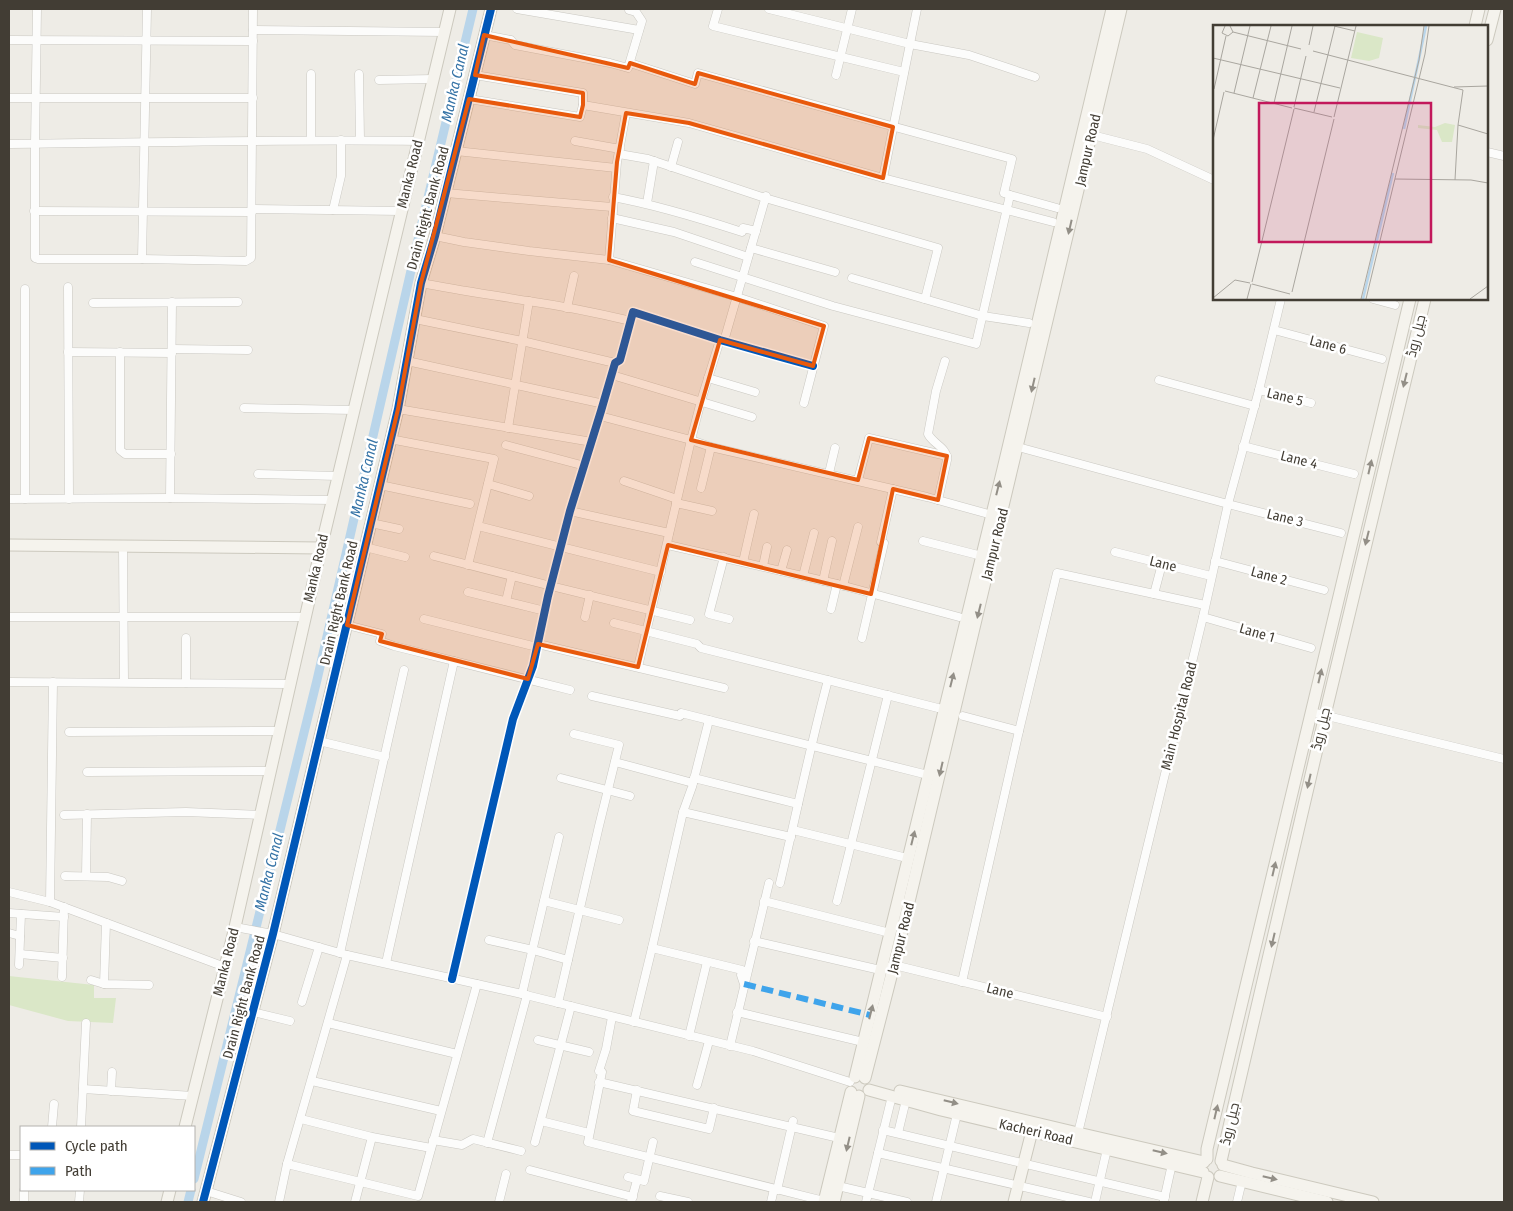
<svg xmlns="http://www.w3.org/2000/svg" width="1513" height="1211" font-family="'Fira Sans Condensed',Cairo,sans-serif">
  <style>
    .green { fill: #dae7c7 }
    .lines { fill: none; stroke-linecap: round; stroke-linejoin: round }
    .canal { stroke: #b9d5ea; stroke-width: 9 }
    .street-casing { stroke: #cac8c2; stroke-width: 9 }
    .secondary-casing { stroke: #ccc9be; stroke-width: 13 }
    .street { stroke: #fcfcfb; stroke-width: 8 }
    .secondary { stroke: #f5f3ed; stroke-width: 11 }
    .quiet { stroke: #3fa4eb; stroke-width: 6; stroke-dasharray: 12 6; stroke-linecap: butt }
    .cycleway-casing { stroke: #fff; stroke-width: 11 }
    .cycleway { stroke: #0057b8; stroke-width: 8 }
    .oneway { fill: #938f87 }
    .marked { fill: #e8590c; fill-opacity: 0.2; stroke: #e8590c; stroke-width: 4; stroke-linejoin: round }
    .labels { text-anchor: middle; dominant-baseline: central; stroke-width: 5; stroke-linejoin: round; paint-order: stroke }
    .street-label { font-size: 14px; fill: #423d34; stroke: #fff }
    .water-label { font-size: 15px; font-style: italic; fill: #3573a6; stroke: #fff }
    .inset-river { fill: none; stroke: #b9d5ea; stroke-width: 2.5 }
    .inset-road { fill: none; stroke: #a9a69f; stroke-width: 1 }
    .view { fill: #c2185b; fill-opacity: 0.15; stroke: #c2185b; stroke-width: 2.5 }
    .inset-edge { fill: none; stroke: #423d34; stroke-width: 2.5 }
  </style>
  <rect width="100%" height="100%" fill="#eeece6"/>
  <path class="green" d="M9,976L94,985V998H116L113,1023L68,1021L9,1005Z"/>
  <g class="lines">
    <g class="canal">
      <path d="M194,1179L317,680L421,227L473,9"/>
      <path d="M188,1202L191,1190"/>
    </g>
    <g class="street-casing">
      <g id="street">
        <path d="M37,9L35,144V258L38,259H142L246,261L251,258L253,9"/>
        <path d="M517,9L639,30"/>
        <path d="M718,9L713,26L904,72"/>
        <path d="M769,9L910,44L969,55L1035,77"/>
        <path d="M253,30L444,32"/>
        <path d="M484,35L511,40L515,45L610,63L628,68L642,21L636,12L629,10V9"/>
        <path d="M9,40L253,41"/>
        <path d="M630,63L695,84L698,73L1012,159L1004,193L1010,195"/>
        <path d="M359,74L360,140"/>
        <path d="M836,75L852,9"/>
        <path d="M379,80L433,79"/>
        <path d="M9,98H253"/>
        <path d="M469,99L580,117L583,105V93L475,75"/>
        <path d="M583,105L689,123L883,178L1053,222"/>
        <path d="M1092,135L1147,149L1214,180"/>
        <path d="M311,140V74"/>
        <path d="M575,141L620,149"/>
        <path d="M9,144C145,143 282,139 418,141"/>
        <path d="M456,151L616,168"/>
        <path d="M1487,152L1504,156"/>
        <path d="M619,154L648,159L765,198L938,248L925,299"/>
        <path d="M671,167L678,142"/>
        <path d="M883,178L917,9"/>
        <path d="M446,193L612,207"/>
        <path d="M613,197C657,205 699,218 742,232L743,228L756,231"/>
        <path d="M647,203L654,161"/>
        <path d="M252,209L401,211"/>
        <path d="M333,210L341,176V140"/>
        <path d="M34,211L252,212"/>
        <path d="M612,218L674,232L748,257"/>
        <path d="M435,236L464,242L529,251L609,260L737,297L824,326L804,403"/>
        <path d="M751,248L835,272"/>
        <path d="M142,259L147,9"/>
        <path d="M609,260L617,162L626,113"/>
        <path d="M695,262L833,306L976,344L1010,195L1057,208"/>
        <path d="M852,278L983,316L1029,323"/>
        <path d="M421,283C457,290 492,295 528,301C563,306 597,313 631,321"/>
        <path d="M68,287L69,499"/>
        <path d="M25,289V499"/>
        <path d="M1373,299L1395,305"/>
        <path d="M93,303L238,302"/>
        <path d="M567,308L574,276"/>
        <path d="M415,319L522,341L615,363"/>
        <path d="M1274,330L1382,359"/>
        <path d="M724,341L766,196"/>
        <path d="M172,349L248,350"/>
        <path d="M68,352L172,353"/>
        <path d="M120,352V450L125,454H171"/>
        <path d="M407,361L604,404"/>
        <path d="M612,375L752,417"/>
        <path d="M708,378L755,392"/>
        <path d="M1159,380L1255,406"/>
        <path d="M1259,390L1311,403"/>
        <path d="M244,408L354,410"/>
        <path d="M398,409L592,442"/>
        <path d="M600,416L691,440L711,447L927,497L992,515"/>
        <path d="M508,428L529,301"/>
        <path d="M390,439L494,459L468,565"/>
        <path d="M506,445L585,466"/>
        <path d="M1243,446L1354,474"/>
        <path d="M1018,447L1228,504L1341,533"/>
        <path d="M829,473L835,448"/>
        <path d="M258,474L338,476"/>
        <path d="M858,480L869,438L947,456"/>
        <path d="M624,481L677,499"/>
        <path d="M488,484L529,496"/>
        <path d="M380,485L470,504"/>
        <path d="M701,488L711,447"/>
        <path d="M170,498L172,302"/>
        <path d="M9,499L170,498L332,500"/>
        <path d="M938,500L947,460C947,447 934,445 928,434L936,391L945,361"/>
        <path d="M676,503L712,511"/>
        <path d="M570,511L669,533"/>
        <path d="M371,523L399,529"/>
        <path d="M478,526L661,572"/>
        <path d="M923,541L982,556"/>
        <path d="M668,545L837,584L959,617"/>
        <path d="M123,546L124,682"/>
        <path d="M365,547L405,557"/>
        <path d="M1115,552L1211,576"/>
        <path d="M434,556L551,586L690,620"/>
        <path d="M724,557L709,614L729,619"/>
        <path d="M1215,561L1324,590"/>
        <path d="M743,562L754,514"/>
        <path d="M763,566L767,547"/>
        <path d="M781,571L787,550"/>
        <path d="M803,576L814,533"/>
        <path d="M823,581L832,541"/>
        <path d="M843,586L858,527"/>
        <path d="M468,592L545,611"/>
        <path d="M1154,594L1162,564"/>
        <path d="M506,601L512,576"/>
        <path d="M831,609L837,584"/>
        <path d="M9,617H305"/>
        <path d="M585,617L590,595"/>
        <path d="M1203,617L1311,648"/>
        <path d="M424,619L537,647"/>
        <path d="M614,623L697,644L701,648L938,708"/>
        <path d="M347,625L382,634L380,641L394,646L570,690"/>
        <path d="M186,638V683"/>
        <path d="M862,638L884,543L881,542L893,489"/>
        <path d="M538,644L724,688"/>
        <path d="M638,667L691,440L701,401L720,340"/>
        <path d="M9,682L289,684"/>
        <path d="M592,696L680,716L681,713L924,774"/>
        <path d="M1311,712L1504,759"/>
        <path d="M963,716L1019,731"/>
        <path d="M69,732L279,731"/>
        <path d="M319,741L385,757"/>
        <path d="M615,762L693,783"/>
        <path d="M87,772L270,771"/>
        <path d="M561,778L630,796"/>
        <path d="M694,778L798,804"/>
        <path d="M683,812L791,837"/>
        <path d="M64,815L186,812L260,815"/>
        <path d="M793,830L903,857"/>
        <path d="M65,876L108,877L122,881"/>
        <path d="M86,876L87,814"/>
        <path d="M780,883C796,815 810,747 828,680"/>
        <path d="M9,892L50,902L225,967"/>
        <path d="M544,901L619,920"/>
        <path d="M764,901L890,933"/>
        <path d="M837,901L888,695"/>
        <path d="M50,902L53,682"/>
        <path d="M9,913L64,917"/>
        <path d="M235,927L273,934L347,955L522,994L753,1051L850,1082"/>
        <path d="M9,933L20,936"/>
        <path d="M489,940L533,950L568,960"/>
        <path d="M754,941L876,969H881L894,965L1107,1017"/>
        <path d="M652,948L742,970L741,975L744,984"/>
        <path d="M340,953L404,670"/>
        <path d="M20,954L63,958"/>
        <path d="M386,963L454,661"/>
        <path d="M19,965L21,914"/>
        <path d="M62,977L64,907"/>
        <path d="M452,979L513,719L533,666L548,596L570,511L601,411L615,363L620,360L633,312L720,340L813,366"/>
        <path d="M91,980L104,984L149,985"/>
        <path d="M962,982L1019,731L1057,573L1205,605"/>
        <path d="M104,984L106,923"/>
        <path d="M522,994L559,837"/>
        <path d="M302,1002L319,947"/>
        <path d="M558,1003L599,826L619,745L574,734"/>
        <path d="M253,1012L290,1021"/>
        <path d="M737,1012L859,1041"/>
        <path d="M612,1017L606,1049L599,1071L602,1072L588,1142L824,1201"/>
        <path d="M634,1022L652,948L683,812L692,787L709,720"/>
        <path d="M328,1023L457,1054"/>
        <path d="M689,1036L707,962"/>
        <path d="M538,1040L589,1052"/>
        <path d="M730,1046L769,883"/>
        <path d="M312,1081L441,1111"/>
        <path d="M599,1082L839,1138"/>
        <path d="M697,1085L709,1041"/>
        <path d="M83,1089L193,1096"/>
        <path d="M637,1090L633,1111L709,1129L714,1108"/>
        <path d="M111,1091L112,1072"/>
        <path d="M301,1119L372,1137L431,1148"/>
        <path d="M541,1121L589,1133"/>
        <path d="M52,1127L54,1104"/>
        <path d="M81,1127L86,1023"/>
        <path d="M883,1130L1165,1197"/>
        <path d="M898,1133L906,1100"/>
        <path d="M1078,1133L1203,617L1228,504L1259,390L1281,299"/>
        <path d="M433,1140L462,1145L473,1139L521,1151"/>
        <path d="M535,1142L571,1006"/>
        <path d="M487,1143L527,995"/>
        <path d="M878,1153L1089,1202"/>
        <path d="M9,1155H21"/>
        <path d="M287,1164L418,1196L477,984"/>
        <path d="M530,1170L633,1197"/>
        <path d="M628,1177L644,1181L653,1142"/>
        <path d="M838,1186L907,1202"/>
        <path d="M777,1190L793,1121"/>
        <path d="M206,1191L241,1202"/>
        <path d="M660,1196L688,1202"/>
        <path d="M1164,1200L1172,1164"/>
        <path d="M24,1202V1190"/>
        <path d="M79,1202L80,1190"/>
        <path d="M279,1202L287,1164L347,955"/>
        <path d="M355,1202L372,1137"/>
        <path d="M499,1202L506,1174"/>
        <path d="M631,1202L637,1180"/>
        <path d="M771,1202L774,1189"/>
        <path d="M866,1202L892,1096"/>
        <path d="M936,1202L957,1114"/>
        <path d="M1095,1202L1107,1149"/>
        <path d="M1237,1202L1242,1181"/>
      </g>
    </g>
    <g class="secondary-casing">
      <g id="secondary">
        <path d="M1475,26L1479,9"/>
        <path d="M1487,40L1495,9"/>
        <path d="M9,545L321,548"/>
        <path d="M855,1077L1003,469L1112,9"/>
        <path d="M865,1078L894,965L1121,9"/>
        <path d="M869,1090L941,1110L1203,1172"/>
        <path d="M900,1091L1078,1133L1204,1162"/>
        <path d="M185,1127L235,927L321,548L450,9"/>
        <path d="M1207,1159V1149L1410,299"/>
        <path d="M1221,1161L1325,715L1425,299"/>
        <path d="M1223,1165L1252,1173L1373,1202"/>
        <path d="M1220,1176L1327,1202"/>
        <path d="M167,1202L170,1190"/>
        <path d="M203,1202L273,934L398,409L421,283L435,236L491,9"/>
        <path d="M824,1202L851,1092"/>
        <path d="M834,1202L859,1096"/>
        <path d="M1014,1202L1032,1131"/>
        <path d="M1202,1202L1208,1177"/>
      </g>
    </g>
    <use href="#street" class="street"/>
    <use href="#secondary" class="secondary"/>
    <path class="quiet" d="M744,984L870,1015"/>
    <g class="cycleway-casing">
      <g id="cycleway">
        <path d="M452,979L513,719L533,666L548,596L570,511L601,411L615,363L620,360L633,312L720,340L813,366"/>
        <path d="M203,1202L273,934L398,409L421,283L435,236L491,9"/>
      </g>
    </g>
    <use href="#cycleway" class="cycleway"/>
  </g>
  <defs><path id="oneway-solid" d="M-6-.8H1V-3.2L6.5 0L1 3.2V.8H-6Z" transform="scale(1.25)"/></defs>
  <g class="oneway">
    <use href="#oneway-solid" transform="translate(1070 227) rotate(103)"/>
    <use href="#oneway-solid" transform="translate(1405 380) rotate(104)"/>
    <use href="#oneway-solid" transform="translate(1033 385) rotate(103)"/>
    <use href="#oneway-solid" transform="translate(1370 467) rotate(-77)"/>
    <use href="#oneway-solid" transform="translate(998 488) rotate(-76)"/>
    <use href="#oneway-solid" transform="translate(1367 538) rotate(104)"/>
    <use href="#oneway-solid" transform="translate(979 611) rotate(104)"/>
    <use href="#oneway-solid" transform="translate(1320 676) rotate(-77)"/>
    <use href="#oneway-solid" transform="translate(952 680) rotate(-76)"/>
    <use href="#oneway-solid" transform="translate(941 769) rotate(103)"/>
    <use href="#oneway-solid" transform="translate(1309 781) rotate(103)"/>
    <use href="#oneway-solid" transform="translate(913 838) rotate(-76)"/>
    <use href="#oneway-solid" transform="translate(1274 869) rotate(-77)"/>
    <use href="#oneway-solid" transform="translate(1273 940) rotate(103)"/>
    <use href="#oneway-solid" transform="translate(871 1012) rotate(-76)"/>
    <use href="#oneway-solid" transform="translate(951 1102) rotate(14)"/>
    <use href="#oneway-solid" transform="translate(1216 1112) rotate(-77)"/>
    <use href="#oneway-solid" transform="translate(848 1144) rotate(103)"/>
    <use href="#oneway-solid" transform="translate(1160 1152) rotate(13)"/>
    <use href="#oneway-solid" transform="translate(1270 1178) rotate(13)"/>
  </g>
  <path class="marked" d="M484,35L628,68L630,63L695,84L698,73L893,127L883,178L689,123L626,113L617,162L609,260L824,326L813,366L720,340L691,440L858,480L869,438L947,456L938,500L893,489L871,594L668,545L638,667L538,644L528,679L380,641L382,634L347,625L398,409L421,283L469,99L580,117L583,105V93L475,75Z"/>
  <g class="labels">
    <g class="street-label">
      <text transform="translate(1088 150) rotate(-77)">Jampur Road</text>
      <text transform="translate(410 174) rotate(-76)">Manka Road</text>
      <text transform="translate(428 208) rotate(-75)">Drain Right Bank Road</text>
      <text transform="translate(1416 336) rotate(-76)">جیل روڈ</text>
      <text transform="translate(1328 345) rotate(15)">Lane 6</text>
      <text transform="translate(1285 397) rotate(14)">Lane 5</text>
      <text transform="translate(1299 460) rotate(14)">Lane 4</text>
      <text transform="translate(1285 518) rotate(14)">Lane 3</text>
      <text transform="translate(995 544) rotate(-76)">Jampur Road</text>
      <text transform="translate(1163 564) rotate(14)">Lane</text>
      <text transform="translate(316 568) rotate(-77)">Manka Road</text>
      <text transform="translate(1269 576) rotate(15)">Lane 2</text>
      <text transform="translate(339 603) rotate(-77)">Drain Right Bank Road</text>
      <text transform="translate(1257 633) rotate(16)">Lane 1</text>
      <text transform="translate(1179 716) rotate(-76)">Main Hospital Road</text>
      <text transform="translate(1321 729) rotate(-77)">جیل روڈ</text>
      <text transform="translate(901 938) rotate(-76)">Jampur Road</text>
      <text transform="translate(226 962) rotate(-76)">Manka Road</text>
      <text transform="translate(1000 991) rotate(14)">Lane</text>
      <text transform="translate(244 997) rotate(-75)">Drain Right Bank Road</text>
      <text transform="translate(1230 1124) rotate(-77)">جیل روڈ</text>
      <text transform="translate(1036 1132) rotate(13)">Kacheri Road</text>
    </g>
    <g class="water-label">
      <text transform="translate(455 83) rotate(-77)">Manka Canal</text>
      <text transform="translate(364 478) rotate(-77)">Manka Canal</text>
      <text transform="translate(269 872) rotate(-76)">Manka Canal</text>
    </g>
  </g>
  <g transform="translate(1213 25)">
    <rect width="275" height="275" fill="#eeece6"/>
    <path d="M144,7L170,13L166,33L156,36L138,33ZM232,98L242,100L239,117H229L224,105L205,103V100L222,102Z" fill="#dae7c7"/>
    <path class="inset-river" d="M191,104L213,1M150,274L180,148"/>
    <path class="inset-road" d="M12,1L9,8L15,11L20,7L17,1M121,1L142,6M20,7L88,24M96,20L100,1M100,26L250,65L245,100L275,109M0,33L127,63M241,62L275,61M1,64L13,11M12,66L79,83M21,68L37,1M40,73L58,1M61,78L79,1M81,82L93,31M81,83L119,92M101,87L122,1M121,92L143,1M0,115L11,67M182,154L258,155L275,158M242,155L245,100M39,257L81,84M39,259L77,269M79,267L121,94M0,273L22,255L37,258M34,274L38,259M148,274L206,35L211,1M153,274L212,29L216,1M257,274L275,261"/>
    <path class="view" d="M46,78H218V217H46Z"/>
    <rect width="275" height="275" class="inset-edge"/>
  </g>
  <rect width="1513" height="1211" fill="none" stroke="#423d34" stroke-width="20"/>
  <rect x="20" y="1126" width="175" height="65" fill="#ffffff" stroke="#b3b1ae"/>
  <rect x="30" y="1142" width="25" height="8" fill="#0057b8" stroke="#b3b1ae"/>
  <text x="65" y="1151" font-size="15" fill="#423d34">Cycle path</text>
  <rect x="30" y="1167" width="25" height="8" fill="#3fa4eb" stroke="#b3b1ae"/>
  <text x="65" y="1176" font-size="15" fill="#423d34">Path</text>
</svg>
